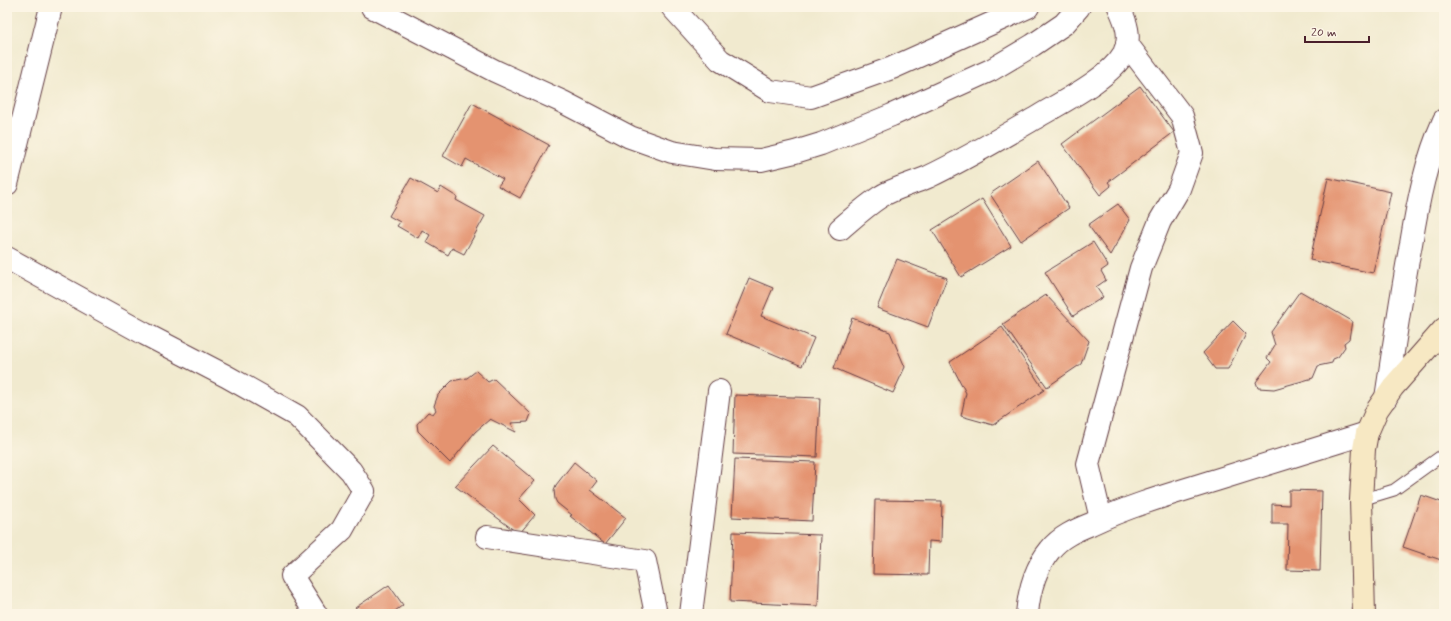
<svg xmlns="http://www.w3.org/2000/svg" width="1451" height="621" font-family="Mynerve,sans-serif">
  <style>
    .building { fill: #e49370 }
    .lines { fill: none; stroke-linecap: round; stroke-linejoin: round }
    .lane-casing { stroke: #633d44; stroke-width: 13 }
    .street-casing { stroke: #633d44; stroke-width: 24 }
    .secondary-casing { stroke: #633d44; stroke-width: 24 }
    .lane { stroke: #fff; stroke-width: 11 }
    .street { stroke: #fff; stroke-width: 22 }
    .secondary { stroke: #f7e8c3; stroke-width: 22 }
  </style>
  <rect width="100%" height="100%" fill="#fcf5e5"/>
  <filter id="ink" filterUnits="userSpaceOnUse"><feTurbulence type="fractalNoise" baseFrequency=".025" numOctaves="2"/><feDisplacementMap in="SourceGraphic" scale="8" xChannelSelector="R" yChannelSelector="G"/><feConvolveMatrix kernelMatrix="1 2 1 2 8 2 1 2 1" color-interpolation-filters="sRGB"/></filter>
  <filter id="wash" filterUnits="userSpaceOnUse"><feTurbulence type="fractalNoise" baseFrequency=".012" numOctaves="4" result="noise"/><feDisplacementMap in="SourceGraphic" scale="16" xChannelSelector="R" yChannelSelector="G"/><feGaussianBlur stdDeviation="0.9" result="paint"/><feColorMatrix in="noise" values="0 0 0 0 0 0 0 0 0 0 0 0 0 0 0 0 0 1.4 0 .05"/><feComposite in="paint" operator="in"/></filter>
  <g filter="url(#wash)">
    <rect width="100%" height="100%" fill="#f1eacf"/>
    <g id="blocks">
      <g class="building">
        <path d="M1140,86L1174,132L1108,182L1111,186L1100,195L1062,144Z"/>
        <path d="M472,103L549,145L520,198L498,186L503,179L466,159L462,167L443,156Z"/>
        <path d="M1038,161L1069,208L1021,241L990,194Z"/>
        <path d="M411,178L438,193L441,187L457,197L456,200L485,216L464,254L452,248L448,255L426,242L430,235L422,230L418,238L397,226L400,222L389,216Z"/>
        <path d="M1328,178L1391,192L1373,273L1310,260Z"/>
        <path d="M982,199L1011,246L961,277L932,230Z"/>
        <path d="M1118,204L1130,220L1110,255L1088,225Z"/>
        <path d="M1093,242L1108,266L1101,271L1106,280L1096,287L1103,297L1073,316L1045,272Z"/>
        <path d="M897,259L947,278L928,327L877,308Z"/>
        <path d="M749,278L773,288L761,316L814,338L802,366L726,334Z"/>
        <path d="M1300,291L1352,321L1349,339L1344,343L1345,347L1338,357L1333,359L1332,363L1318,366L1313,378L1274,389L1258,388L1256,382L1271,362L1267,358L1275,345L1271,332Z"/>
        <path d="M1046,295L1089,341L1081,364L1047,387L1003,324Z"/>
        <path d="M852,318L890,332L905,367L893,393L834,368Z"/>
        <path d="M1233,321L1246,334L1228,369H1215L1203,353Z"/>
        <path d="M1002,327L1044,390L993,425L961,416L966,393L950,362Z"/>
        <path d="M476,371L488,382L494,379L531,414L528,422L511,423L516,432L490,419L475,432L450,463L418,431L417,424L428,412L433,414L436,410L434,406L438,395L452,381L467,378Z"/>
        <path d="M735,395L820,398L817,457L733,454Z"/>
        <path d="M493,446L535,481L519,499L535,515L519,534L455,486Z"/>
        <path d="M735,459L815,462L812,521L732,517Z"/>
        <path d="M574,462L597,481L590,490L626,518L605,544L570,516L572,515L557,503L555,499L554,490L556,485Z"/>
        <path d="M1289,490L1322,491L1320,571L1287,570L1288,524H1272V504L1289,505Z"/>
        <path d="M1421,495L1444,503V561L1403,547Z"/>
        <path d="M875,500L942,501L941,542L929,541L928,575L873,574Z"/>
        <path d="M733,532L821,535L818,606L730,602Z"/>
        <path d="M389,585L403,605L391,614H360L355,608Z"/>
      </g>
    </g>
  </g>
  <g filter="url(#ink)">
    <use href="#blocks" fill-opacity="0" stroke="#633d44" stroke-width="1"/>
    <g class="lines">
      <g class="lane-casing">
        <path id="lane" d="M1361,500L1394,490L1444,454"/>
      </g>
      <g class="street-casing">
        <g id="street">
          <path d="M372,7L495,71L563,102L630,137L672,152L715,159L761,160L795,152L821,144L892,115L991,70L1033,45L1064,24L1079,7"/>
          <path d="M672,7L720,60L770,91L811,97L892,68L1028,7"/>
          <path d="M7,184L51,7"/>
          <path d="M840,229C853,218 866,206 880,197C894,188 912,184 928,177C966,159 1003,137 1039,116C1064,101 1110,78 1124,53C1132,37 1126,22 1119,7"/>
          <path d="M7,258L145,334L226,376L297,416L351,471L364,491L342,530L292,576L316,614"/>
          <path d="M1386,398C1394,346 1401,295 1411,244C1418,201 1426,160 1444,120"/>
          <path d="M1101,519L1088,464L1141,268L1160,221L1179,189L1192,153L1182,116L1127,44"/>
          <path d="M487,537L645,561L656,614"/>
          <path d="M691,614L719,391"/>
          <path d="M1027,614C1029,591 1035,568 1050,550C1060,537 1076,530 1091,524C1131,505 1174,493 1216,480C1266,464 1317,449 1367,433"/>
        </g>
      </g>
      <g class="secondary-casing">
        <path id="secondary" d="M1364,614L1361,500L1364,449L1367,433L1377,410L1393,387L1444,329"/>
      </g>
      <use href="#lane" class="lane"/>
      <use href="#street" class="street"/>
      <use href="#secondary" class="secondary"/>
    </g>
  </g>
  <rect width="1451" height="621" fill="none" stroke="#fcf5e5" stroke-width="24"/>
  <path d="M1305 36v6h64v-6" fill="none" stroke="#4a1f2b" stroke-width="2"/>
  <text x="1311" y="36" font-size="12" fill="#4a1f2b" stroke="#fcf5e5" stroke-width="3" paint-order="stroke">20 m</text>
</svg>
